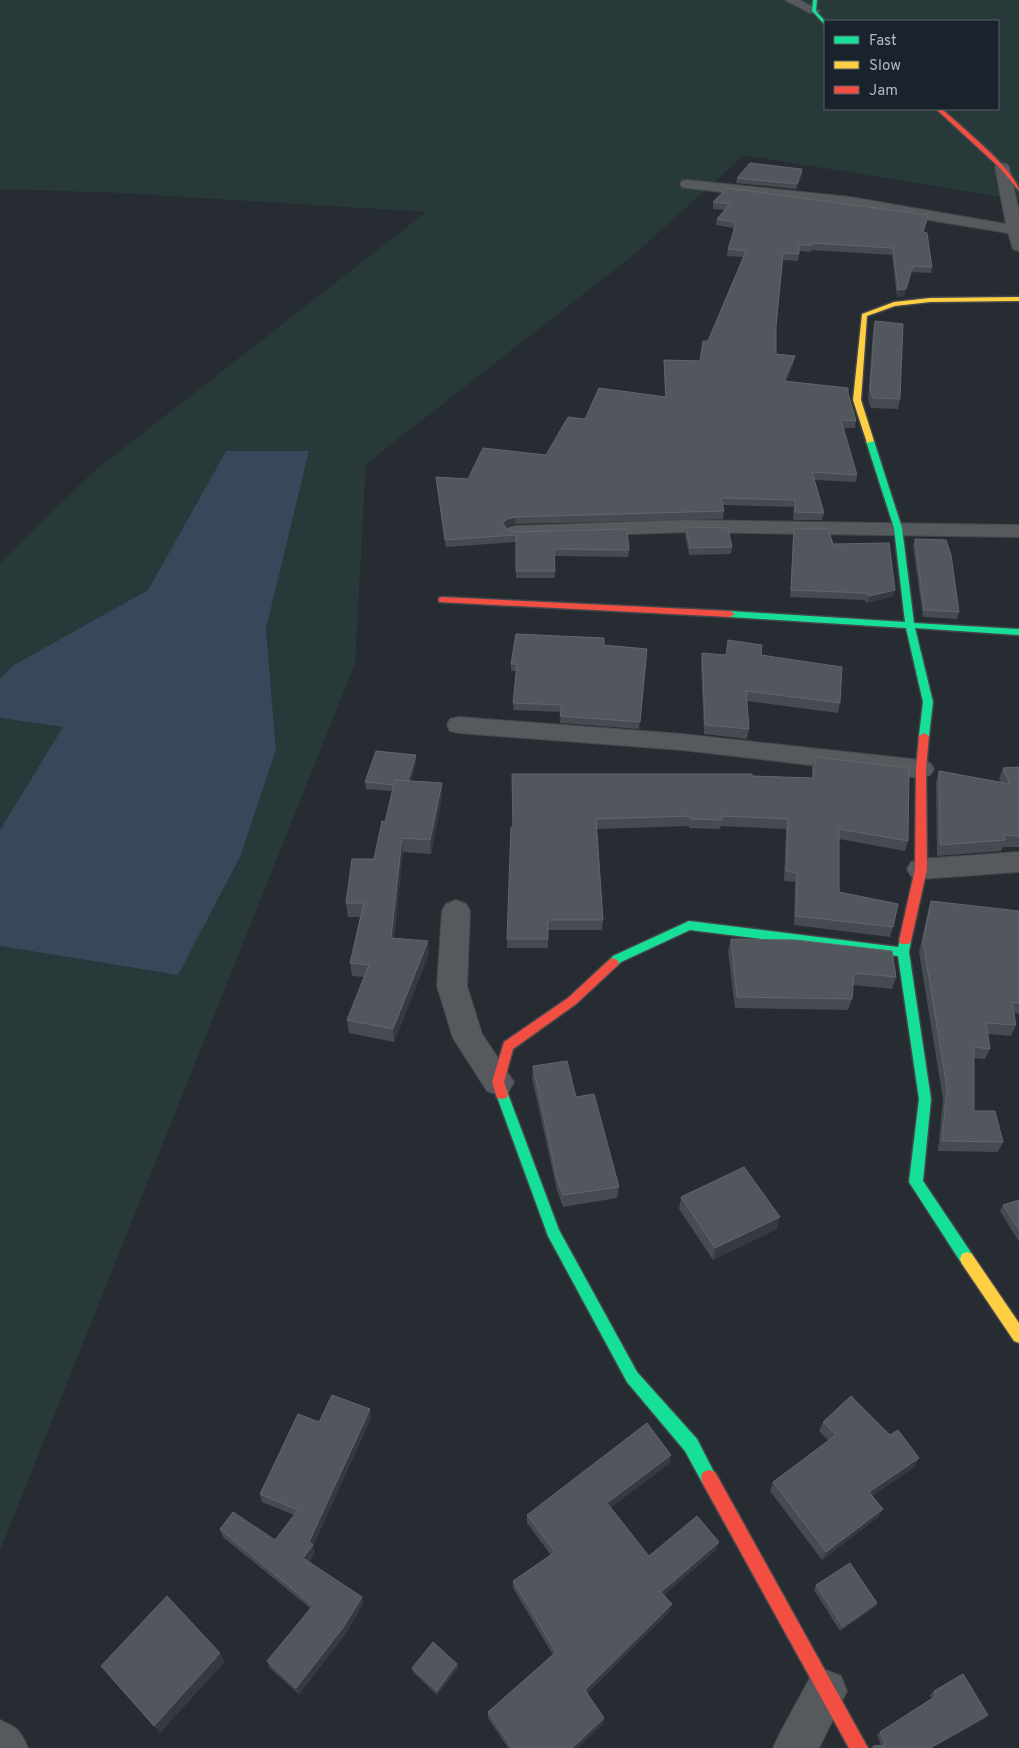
<svg xmlns="http://www.w3.org/2000/svg" width="1019" height="1748" font-family="Overpass,sans-serif">
  <style>
    .green { fill: #283939; fill-rule: evenodd }
    .water { fill: #36485a }
    .lines { fill: none; stroke-linecap: round; stroke-linejoin: round }
    .street-casing { stroke: #44484c; stroke-width: 2 }
    .fast-casing { stroke: #44484c; stroke-width: 3 }
    .slow-casing { stroke: #44484c; stroke-width: 3 }
    .jam-casing { stroke: #44484c; stroke-width: 3 }
    .street { fill: #565a5f; fill-rule: evenodd }
    .fast { fill: #16e098; fill-rule: evenodd }
    .slow { fill: #ffcf43; fill-rule: evenodd }
    .jam { fill: #f24e42; fill-rule: evenodd }
    .wall { fill: #464b51 }
    .shaded-wall { fill: #343a3f }
    .building { fill: #51575d; stroke: #60666d }
  </style>
  <rect width="100%" height="100%" fill="#262c31"/>
  <g class="green">
    <path d="M0,0H1019V200L744,155L636,253L366,464L355,664L0,1551V946L178,975L276,750L266,629L309,451H226L148,590L12,666L0,679V563L93,472L426,212L122,193L0,189ZM825,21H998V109H825Z"/>
    <path d="M0,718L63,727L0,830Z"/>
  </g>
  <path class="water" d="M226,451H309L266,629L276,750L240,857L178,975L0,946V830L63,727L0,718V679L12,666L148,590Z"/>
  <g class="lines">
    <g class="street-casing">
      <g id="street">
        <path d="M785,0H800L820,11L818,13H810Z"/>
        <path d="M1002,163L1007,164L1009,167L1019,211V251L1013,249L1008,233L850,207L687,188L682,187L680,184L682,181L687,180L850,197L1006,224L995,167L997,164Z"/>
        <path d="M687,520L1019,525V537L687,532L515,538L508,536L504,532L508,528L515,526Z"/>
        <path d="M459,717L682,734L921,760L930,763L934,769L930,775L921,778L682,750L459,733L450,731L447,725L450,719Z"/>
        <path d="M1019,852V872L921,879L911,876L907,869L911,862L921,859Z"/>
        <path d="M456,900L466,904L470,911L467,986L482,1034L514,1082L509,1091L498,1095L487,1091L453,1038L437,986L442,911L446,904Z"/>
        <path d="M826,1670L841,1676L847,1691L819,1748H773L780,1733L811,1676Z"/>
        <path d="M0,1720C18,1728 20,1730 28,1748H0Z"/>
      </g>
    </g>
    <g class="fast-casing">
      <g id="fast">
        <path d="M813,0H817L816,11L825,21V25L812,11Z"/>
        <path d="M867,439L874,441L902,528L914,623L1019,629V635L915,628L933,702L929,736L924,739L919,736L923,702L906,628L730,617L725,614L730,611L905,622L894,528L866,441Z"/>
        <path d="M689,921L898,947L901,938H909L911,941L909,952L931,1099L923,1181L972,1254L974,1259L972,1264L967,1266L962,1264L909,1182L919,1099L898,956L690,930L621,962L617,966H609L607,963L613,956Z"/>
        <path d="M502,1089L507,1090L508,1094L559,1230L637,1372L697,1439L717,1478L715,1484L709,1486L703,1484L685,1451L627,1382L548,1236L496,1094L497,1090Z"/>
      </g>
    </g>
    <g class="slow-casing">
      <g id="slow">
        <path d="M1019,297V301L930,302L895,306L867,316L861,400L874,441L867,443L853,400L862,314L894,302L930,298Z"/>
        <path d="M967,1252L972,1254L1019,1323V1343L1014,1341L962,1264L960,1259L962,1254Z"/>
      </g>
    </g>
    <g class="jam-casing">
      <g id="jam">
        <path d="M936,109H942C957,123 1019,173 1019,191L1000,168Z"/>
        <path d="M442,597L730,611L735,614L730,617L439,602V598Z"/>
        <path d="M924,733L929,736L926,769L927,869L911,941L909,944H901L899,941L915,869L916,769L919,736Z"/>
        <path d="M613,958L617,960L619,963L617,966L576,1004L513,1049L504,1082L508,1094L507,1098L502,1099L497,1098L492,1082L504,1042L568,998L609,960Z"/>
        <path d="M709,1470L715,1472L868,1748H849L703,1484L701,1478L703,1472Z"/>
      </g>
    </g>
    <use href="#street" class="street"/>
    <use href="#fast" class="fast"/>
    <use href="#slow" class="slow"/>
    <use href="#jam" class="jam"/>
  </g>
  <g class="wall">
    <path d="M802,169V175L796,189L736,183L737,178Z"/>
    <path d="M713,202L927,222L923,232L932,267L931,273L911,272L904,296L897,297L892,255L811,250V252L799,251L798,261L783,260L776,327V354L794,363L786,382L848,393L856,421L855,428H843L857,475L856,482L814,480L824,513L822,520H793L794,507L723,505L724,511L723,519L515,524L507,526L506,528L507,530L515,532L629,550L628,557L554,556L555,578H516V542L446,547L436,477L468,479L546,455L585,419L665,397L664,367V360L700,361L744,257L727,256L728,249L734,230H733V228L716,225L717,219L725,210L713,209Z"/>
    <path d="M875,321L900,399L898,409L871,408L868,400L873,331Z"/>
    <path d="M686,527L732,547L731,554L689,555L685,534Z"/>
    <path d="M794,529L833,544L894,596L867,603L864,600L790,597L793,535Z"/>
    <path d="M915,539L959,612L957,619L923,617L913,546Z"/>
    <path d="M604,645L647,649L639,729L560,723L561,712L513,710L516,671H511V664Z"/>
    <path d="M702,653L726,655H761L840,703L838,713L747,701L749,729L747,739L704,734L701,662Z"/>
    <path d="M416,755V762L411,781L442,783V796L431,854L403,852L394,938L429,954L394,1042L349,1033L347,1020L364,977L352,976L350,963L360,917H348L346,903L374,859L385,822L392,791L366,789L365,782Z"/>
    <path d="M815,757L908,841L905,851L839,839V892L893,927L890,937L794,925L795,882L784,881L786,829L721,826L720,829L689,828V826L596,829L603,920L602,930H548V948H507L512,827L752,776L812,778V767Z"/>
    <path d="M1019,767V847H1003L1001,851L937,856L936,782L939,771L1001,782L999,779L1003,768Z"/>
    <path d="M931,901L1019,911V1014L1014,1013L1016,1025L1011,1036L988,1034L990,1049L985,1059L974,1058V1111L1003,1142L998,1152L938,1151L943,1099L919,952L928,912Z"/>
    <path d="M731,939L896,977L892,989L853,985L852,999L848,1010L735,1008L728,951Z"/>
    <path d="M533,1066L576,1097L619,1187L617,1198L563,1207L557,1190L532,1078Z"/>
    <path d="M681,1197L777,1229L713,1260L679,1209Z"/>
    <path d="M1019,1200V1242L1000,1211L1003,1205Z"/>
    <path d="M371,1418L313,1546L315,1553L309,1562L363,1604L344,1636L299,1694L270,1668L267,1661L310,1608L223,1537L220,1529L275,1540L294,1515L262,1502L260,1494L319,1422Z"/>
    <path d="M823,1422L890,1435L919,1458L914,1467L872,1496L883,1509L878,1517L822,1560L770,1491L773,1482L829,1441L819,1431Z"/>
    <path d="M670,1463L610,1508L649,1556L719,1542L716,1550L664,1595L670,1611L587,1693L603,1724L577,1748H508L488,1718V1712L553,1655L513,1588V1581L551,1555L527,1523V1515Z"/>
    <path d="M816,1585L877,1603L874,1608L840,1631L814,1590Z"/>
    <path d="M457,1664L458,1668L437,1695L413,1672L412,1668Z"/>
    <path d="M934,1691L988,1715L984,1719L932,1748H871L873,1746L881,1745L877,1735L880,1732L932,1698L930,1695Z"/>
  </g>
  <g class="shaded-wall">
    <path d="M802,169V175L796,189L797,184Z"/>
    <path d="M913,266L904,296L897,297L898,290Z"/>
    <path d="M795,356L794,363L783,389L784,381Z"/>
    <path d="M515,517V524L507,526L503,531V523L507,519Z"/>
    <path d="M895,590L894,596L867,603L869,596Z"/>
    <path d="M416,755V762L407,793L406,786Z"/>
    <path d="M442,783V796L431,854L430,840Z"/>
    <path d="M402,838L403,852L392,951L391,938Z"/>
    <path d="M428,941L429,954L394,1042L393,1029Z"/>
    <path d="M780,1217L777,1229L713,1260L715,1248Z"/>
    <path d="M370,1409L371,1418L313,1546L315,1553L306,1566L303,1558L309,1542Z"/>
    <path d="M671,1455L670,1463L606,1511L607,1503Z"/>
    <path d="M919,1458L914,1467L865,1501L869,1492Z"/>
    <path d="M883,1509L878,1517L822,1560L826,1552Z"/>
    <path d="M719,1542L716,1550L659,1599L661,1592Z"/>
    <path d="M362,1597L363,1604L344,1636L299,1694L296,1688Z"/>
    <path d="M877,1603L874,1608L840,1631L843,1627Z"/>
    <path d="M672,1604L670,1611L584,1697L585,1690Z"/>
    <path d="M220,1653L225,1662L160,1733L154,1726Z"/>
    <path d="M457,1664L458,1668L437,1695V1691Z"/>
    <path d="M988,1715L984,1719L932,1748H929Z"/>
    <path d="M604,1718L603,1724L577,1748H572Z"/>
  </g>
  <g class="building">
    <path d="M750,163L802,169L797,184L737,178Z"/>
    <path d="M727,188L928,215L923,232L927,233L932,267L913,266L906,289L898,290L893,248L812,243V245H799V254L783,253L776,327V354L795,356L784,381L848,388V393L856,421L841,420L857,475L812,472L824,513L795,512V500L721,498L724,511L515,517L507,519L503,523L507,530L515,532L627,529L629,550L554,549L555,571H516V535L445,540L436,477L468,479L483,448L546,455L568,417L585,419L599,388L666,397L664,360L700,361L703,341H708L746,251L728,249L736,224H734L735,222L717,219L730,204L713,202Z"/>
    <path d="M875,321L903,324L900,399L873,398L870,390Z"/>
    <path d="M686,527L728,528L732,547L690,548Z"/>
    <path d="M794,529H828L833,544L889,543L895,590L869,596L866,593L791,590Z"/>
    <path d="M915,539L946,540L951,555L959,612L924,610Z"/>
    <path d="M516,634L604,638V645L647,649L640,722L560,716L562,705L513,703L517,664H511Z"/>
    <path d="M728,640L762,645L761,655L842,667L840,703L746,691L749,729L705,725L702,653L726,655Z"/>
    <path d="M376,751L416,755L408,781L395,780L394,785L365,782Z"/>
    <path d="M815,757L909,768L908,841L839,829V892L898,904L893,927L796,916L797,873L786,871L788,819L722,816V820L690,819V816L596,819L603,920H548V939H507L511,827H513L512,774H752V776L813,778Z"/>
    <path d="M1019,767V836L1004,835L1005,840L940,845L939,771L1010,784L1003,768Z"/>
    <path d="M395,780L442,783L430,840L402,838L391,938L428,941L393,1029L347,1020L369,965L350,963L364,903H346L352,859H374L382,821L385,822Z"/>
    <path d="M931,901L1019,911V1003L1012,1002L1016,1025L986,1023L990,1049L974,1047V1111H995L1003,1142L942,1141L947,1088L923,941Z"/>
    <path d="M731,939L796,940L892,951L896,977L854,973L852,999L737,997Z"/>
    <path d="M567,1061L576,1097L594,1094L619,1187L563,1195L557,1179L533,1066Z"/>
    <path d="M744,1167L780,1217L715,1248L681,1197Z"/>
    <path d="M1019,1200V1230L1003,1205Z"/>
    <path d="M332,1395L370,1409L309,1542L313,1545L303,1558L362,1597L342,1629L296,1688L267,1661L313,1606L220,1529L233,1512L275,1540L298,1510L260,1494L298,1414L319,1422Z"/>
    <path d="M851,1396L890,1435L898,1430L919,1458L869,1492L883,1509L826,1552L773,1482L836,1435L823,1422Z"/>
    <path d="M647,1423L671,1455L607,1503L649,1556L697,1516L719,1542L661,1592L672,1604L585,1690L604,1718L572,1748H512L488,1712L556,1652L513,1581L555,1552L527,1515Z"/>
    <path d="M850,1563L877,1603L843,1627L816,1585Z"/>
    <path d="M167,1596L220,1653L154,1726L101,1666Z"/>
    <path d="M433,1642L457,1664L437,1691L412,1668Z"/>
    <path d="M963,1674L988,1715L930,1748H874L873,1746L886,1745L880,1732L936,1696L934,1691Z"/>
  </g>
  <rect x="824" y="20" width="175" height="90" fill="#1a222b" stroke="#565e68"/>
  <rect x="834" y="36" width="25" height="8" fill="#16e098" stroke="#565e68"/>
  <text x="869" y="45" font-size="15" fill="#afb8c3">Fast</text>
  <rect x="834" y="61" width="25" height="8" fill="#ffcf43" stroke="#565e68"/>
  <text x="869" y="70" font-size="15" fill="#afb8c3">Slow</text>
  <rect x="834" y="86" width="25" height="8" fill="#f24e42" stroke="#565e68"/>
  <text x="869" y="95" font-size="15" fill="#afb8c3">Jam</text>
</svg>
